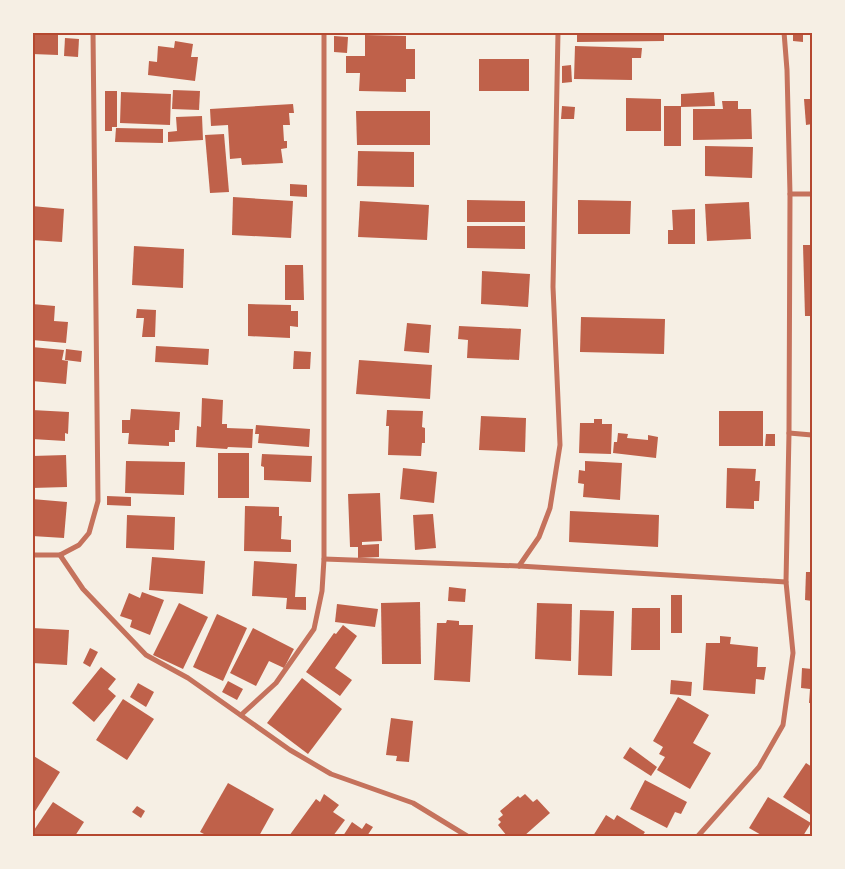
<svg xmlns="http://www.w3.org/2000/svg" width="845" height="869" font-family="'Space Grotesk',sans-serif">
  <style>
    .building { fill: #bf614a }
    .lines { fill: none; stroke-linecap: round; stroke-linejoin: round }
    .minor { stroke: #c5725c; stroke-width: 5 }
    .neatline { fill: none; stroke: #b5482f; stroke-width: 2 }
  </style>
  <rect width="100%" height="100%" fill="#f6efe4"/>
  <g class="building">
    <path d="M32,32H58V55L32,54Z"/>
    <path d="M577,32H664V41L577,42Z"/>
    <path d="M793,32H803V42L793,41Z"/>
    <path d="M365,35L406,36V49H415V79H406V92L359,91L360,73H346V56H365Z"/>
    <path d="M334,36L348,37L347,53L334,52Z"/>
    <path d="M65,38L79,39L78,57L64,56Z"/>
    <path d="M175,41L193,44L191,57H198L195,81L148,75L149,61L157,62L158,46L174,48Z"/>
    <path d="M575,46L642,48L641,58H632V80L574,79Z"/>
    <rect x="479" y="59" width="50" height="32"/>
    <path d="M571,65L572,82L562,83V66Z"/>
    <path d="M173,90L200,91L199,110L172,109Z"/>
    <path d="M105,91H117V127H112V131H105Z"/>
    <path d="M121,92L171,94L170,125L120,123Z"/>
    <path d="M714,92L715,106L681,107V94Z"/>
    <path d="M626,98L661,99V131H626Z"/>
    <path d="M804,99H812V124L806,125Z"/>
    <path d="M722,101H738V109H751L752,139L693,140V109H723Z"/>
    <path d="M293,104L294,113H289L290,125H283L284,141H287V148L281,149L283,163L242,165L241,158L230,159L228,125L211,126L210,109Z"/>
    <path d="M562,106L575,107L574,119H561Z"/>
    <rect x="664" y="106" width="17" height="40"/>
    <path d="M356,111H430V145H357Z"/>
    <path d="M202,116L203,140L168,142V132L177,131L176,117Z"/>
    <path d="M116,128L163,129V143L115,142Z"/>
    <path d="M224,134L229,192L210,193L205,135Z"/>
    <rect x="810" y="142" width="2" height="40"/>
    <path d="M705,146L753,147L752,178L705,176Z"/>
    <path d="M358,151L414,152V187L357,186Z"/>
    <path d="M290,184L307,185V197L290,196Z"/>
    <path d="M233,197L293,201L291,238L232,235Z"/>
    <path d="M467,200L525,201V222H467Z"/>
    <path d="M578,200L631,201L630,234H578Z"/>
    <path d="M360,201L429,205L427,240L358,237Z"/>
    <path d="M749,202L751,239L707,241L705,204Z"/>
    <path d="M32,206L64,209L62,242L32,240Z"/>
    <path d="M695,209V244H668V230H673L672,210Z"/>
    <path d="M467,226H525V249L467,248Z"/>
    <path d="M803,245H812V316H805Z"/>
    <path d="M134,246L184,249L183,288L132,285Z"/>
    <path d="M285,265H303L304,300H285Z"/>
    <path d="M482,271L530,274L528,307L481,304Z"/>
    <path d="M32,304L55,306L54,321L68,322L66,343L32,340Z"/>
    <path d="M248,304L291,305V311H298V327L290,326V338L248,336Z"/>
    <path d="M137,309L156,310L155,337H142L144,318H136Z"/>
    <path d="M581,317L665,319L664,354L580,352Z"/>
    <path d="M407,323L431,325L429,353L404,351Z"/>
    <path d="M459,326L521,329L519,360L467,358L468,340L458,339Z"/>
    <path d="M156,346L209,349L208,365L155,362Z"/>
    <path d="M32,347L64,350L62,360L68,361L66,384L32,381Z"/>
    <path d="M66,349L82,351L81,362L65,360Z"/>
    <path d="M294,351L311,352L310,369H293Z"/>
    <path d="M359,360L432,365L430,399L356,394Z"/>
    <path d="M202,398L223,400L222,424H227V428L253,429L252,448L228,447L227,449L196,447L197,426L201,427Z"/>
    <path d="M131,409L180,412L179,430H175V442H169V446L128,444L129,433H122V420H130Z"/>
    <path d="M32,410L69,412L68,434L65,433V441L32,439Z"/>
    <path d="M387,410L423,411L422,427L425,428V443H422L421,456L388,455L389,426H386Z"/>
    <rect x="719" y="411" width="44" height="35"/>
    <path d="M481,416L526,418L525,452L479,450Z"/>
    <path d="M594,419H602V424H612L611,454L579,453L580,423H594Z"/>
    <path d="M256,425L310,429L309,447L258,443L259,434H255Z"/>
    <path d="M618,433L628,434L627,438L648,440V435L658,437L656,458L613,453L614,442H617Z"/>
    <path d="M766,434H775V446H765Z"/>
    <rect x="218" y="453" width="31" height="45"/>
    <path d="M262,454L312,456L311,482L264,480V467L261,466Z"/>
    <path d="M66,455L67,487L32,488V456Z"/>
    <path d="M126,461L185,462L184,495L125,493Z"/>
    <path d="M585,461L622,463L620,500L583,497L584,484L578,483L579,470L585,471Z"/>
    <path d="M403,468L437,472L434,503L400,499Z"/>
    <path d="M727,468L756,469L755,481H760L759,501H754V509L726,508Z"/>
    <path d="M380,493L382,541L362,542V545L379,544V557L358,558V547H350L348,494Z"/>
    <path d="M107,496L131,497V506L107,505Z"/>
    <path d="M32,499L67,502L64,538L32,536Z"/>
    <path d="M245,506L279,507V516H282L281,539L291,540V552L244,551Z"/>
    <path d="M570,511L659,515L658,547L569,542Z"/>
    <path d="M433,514L436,548L415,550L413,515Z"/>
    <path d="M127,515L175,517L174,550L126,548Z"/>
    <path d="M152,557L205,561L203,594L149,590Z"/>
    <path d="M254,561L297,564L295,597H306V610L286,609L287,598L252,596Z"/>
    <path d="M806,572H812V601L805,600Z"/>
    <path d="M449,587L466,589L465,602L448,601Z"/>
    <path d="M142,592L164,600L150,635L130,627L132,620L120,616L129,593L140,598Z"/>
    <rect x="671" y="595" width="11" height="38"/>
    <path d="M420,602L421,664H382L381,603Z"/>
    <path d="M179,603L208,617L183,669L153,655Z"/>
    <path d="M537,603L572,604L571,661L535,659Z"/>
    <path d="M337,604L378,609L375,627L335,622Z"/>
    <path d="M632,608H660V650H631Z"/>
    <path d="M580,610L614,611L612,676L578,675Z"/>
    <path d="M217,614L247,628L223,681L193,667Z"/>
    <path d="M447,620L459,621V625H473L470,682L434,680L437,623H446Z"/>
    <path d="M343,625L357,636L335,668L352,680L340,696L306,672L334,633L336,634Z"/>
    <path d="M32,628L69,630L67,665L32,663Z"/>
    <path d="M253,628L294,649L284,668L269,661L256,686L230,673Z"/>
    <path d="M720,636L731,637L730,644L758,647L757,667H766L764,680L756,679L755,694L703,690L706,643H720Z"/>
    <path d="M90,648L98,652L90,667L83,663Z"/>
    <path d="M101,667L116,679L108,689L116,696L94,722L72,703Z"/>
    <path d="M802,668L812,669V703H809L810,689L801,688Z"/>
    <path d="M302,678L342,709L308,754L267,723Z"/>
    <path d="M671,680L692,682L691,696L670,694Z"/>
    <path d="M228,681L243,689L237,700L222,692Z"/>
    <path d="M138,683L154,692L146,707L130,697Z"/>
    <path d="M678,697L709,715L693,743L711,753L690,789L657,770L665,757L659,754L663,747L653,741Z"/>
    <path d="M123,699L154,719L127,760L96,740Z"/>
    <path d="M391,718L413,721L409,762L396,761L397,756L386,755Z"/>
    <path d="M630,747L657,767L651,776L623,758Z"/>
    <path d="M32,755L60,772L32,816Z"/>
    <path d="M806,763L812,767V816L783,797Z"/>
    <path d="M645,780L687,802L681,814L675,812L667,828L630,809Z"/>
    <path d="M228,783L274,809L259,836H208L200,832Z"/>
    <path d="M324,794L339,805L333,812L345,820L333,836H289L316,799L320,802Z"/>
    <path d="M525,794L533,802L537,799L550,813L524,836H518L516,835L514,836H507L498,825L501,822L498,819L503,815L500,811L518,796L520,798Z"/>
    <path d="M768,797L811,823L803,836H763L749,828Z"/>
    <path d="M53,802L84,822L75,836H32V833Z"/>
    <path d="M137,806L145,811L141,818L132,812Z"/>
    <path d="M606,815L614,820L617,815L645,832L642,836H593Z"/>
    <path d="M352,822L362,829L366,823L373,827L367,836H343Z"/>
  </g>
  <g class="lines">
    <g class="minor">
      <path d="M790,194H812"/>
      <path d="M789,433L812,435"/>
      <path d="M32,555H60L83,589L146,655L188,678L290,750L331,774L413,803L467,836"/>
      <path d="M60,555L79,545L89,533L98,501L93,32"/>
      <path d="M324,559L519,566L786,582"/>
      <path d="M519,566L539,537L550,508L560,445L553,287L558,32"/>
      <path d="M241,715L276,683L314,629L322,591L324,559V32"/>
      <path d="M698,836L759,767L783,725L793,653L786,582L789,433L790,194L787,70L784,32"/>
    </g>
  </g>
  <rect width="845" height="869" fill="none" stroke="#f6efe4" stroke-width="68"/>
  <rect x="34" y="34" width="777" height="801" class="neatline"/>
</svg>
